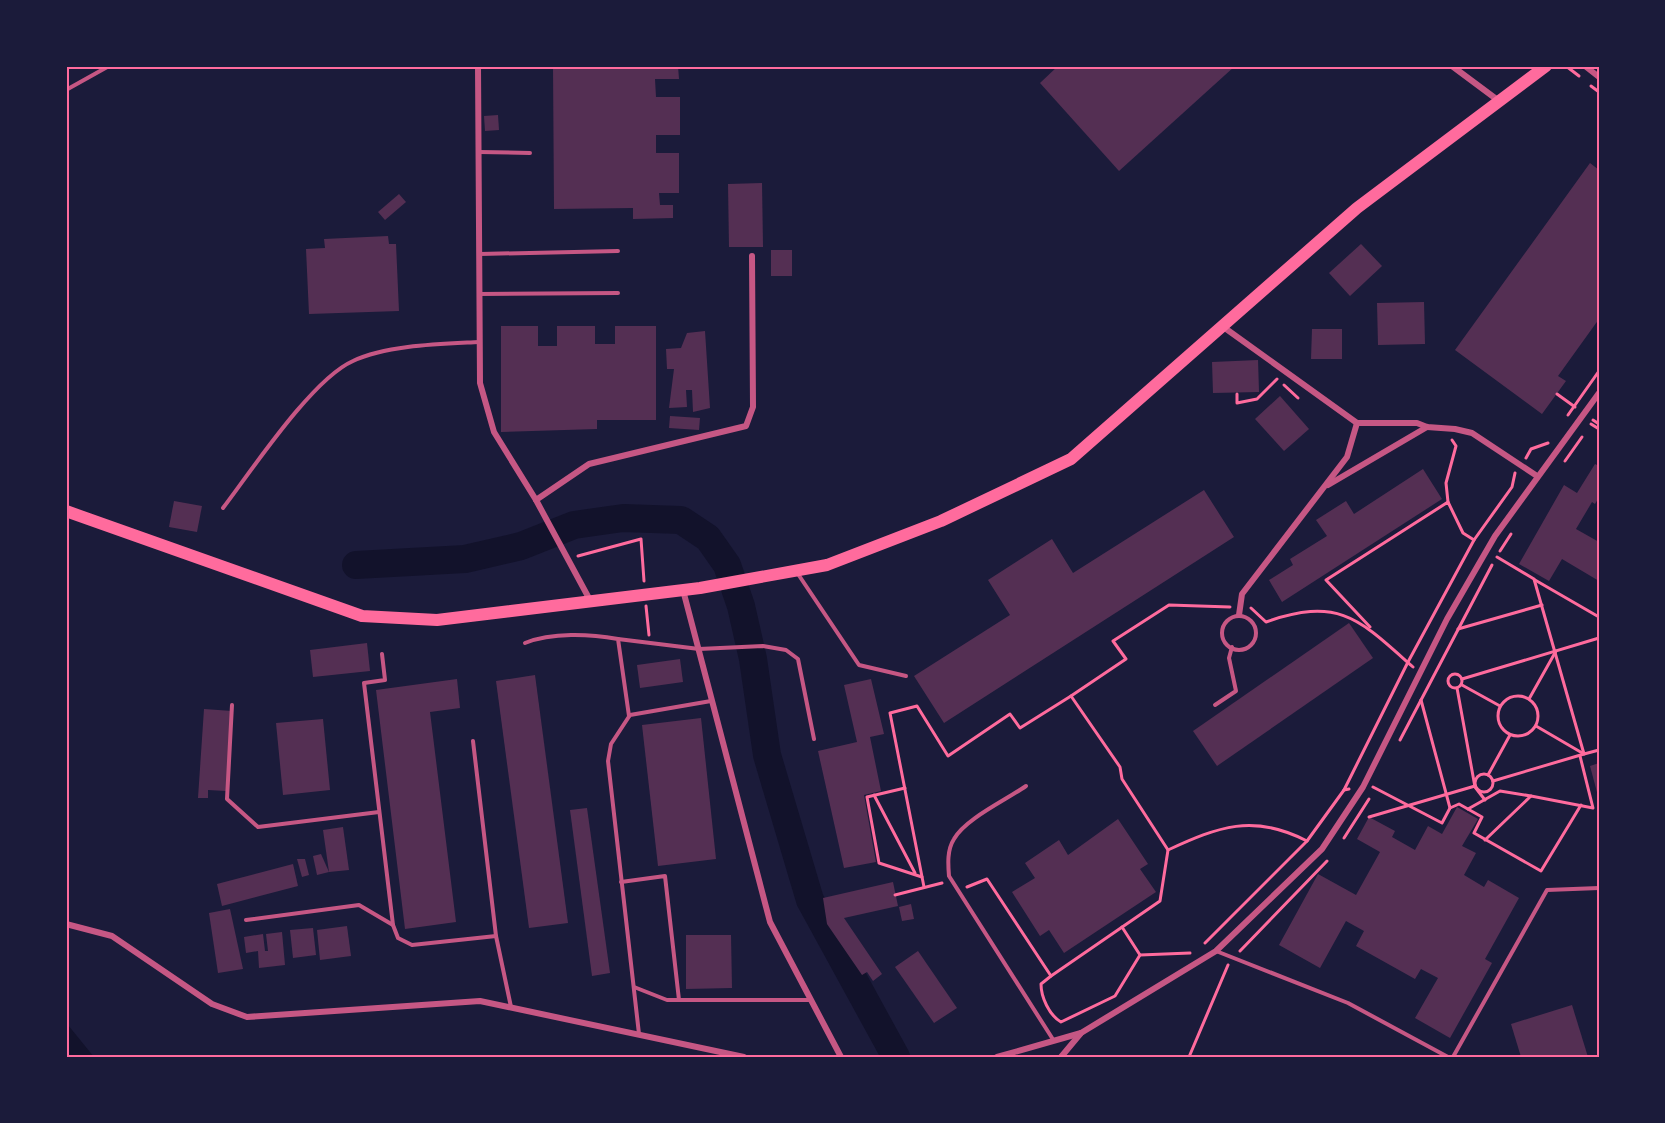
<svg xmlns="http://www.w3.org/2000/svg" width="1665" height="1123" font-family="Spectral,serif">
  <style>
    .water { fill: #12122b }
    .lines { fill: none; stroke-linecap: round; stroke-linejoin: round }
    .river { stroke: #12122b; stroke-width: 28 }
    .building { fill: #542f53 }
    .path { stroke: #ff6b9d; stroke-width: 3 }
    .service { stroke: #c65784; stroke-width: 4 }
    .minor { stroke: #c65784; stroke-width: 6 }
    .primary { stroke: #ff6b9d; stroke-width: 12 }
    .neatline { fill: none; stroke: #ff6b9d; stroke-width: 2 }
  </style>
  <rect width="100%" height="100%" fill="#1b1b3a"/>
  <path class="water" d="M68,1025L94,1057H66V1027Z"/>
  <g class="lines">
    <path class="river" d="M356,565L465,559L521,546L574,525L623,518L681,520L708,538L727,565L741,606L753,659L767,755L810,900L896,1057"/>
  </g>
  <g class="building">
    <path d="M553,66H678L679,79H655L656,97H680V135H656V153H679V193H659L660,205H673V218L633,219V208L554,209Z"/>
    <path d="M1058,66H1235L1119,171L1040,83Z"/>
    <path d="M498,115L499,130L485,131L484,116Z"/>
    <path d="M1590,163L1599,170V319L1558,376L1566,381L1542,414L1455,350Z"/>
    <path d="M762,183L763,247H729L728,184Z"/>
    <path d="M399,194L406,202L385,220L378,212Z"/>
    <path d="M388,236L389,244H396L399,311L309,314L306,249L325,248L324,239Z"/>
    <path d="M1361,244L1382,266L1350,296L1329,273Z"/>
    <rect x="771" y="250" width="21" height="26"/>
    <path d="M1424,302L1425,344L1378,345L1377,303Z"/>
    <path d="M501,326H538V346H557V326H595V344H615V326H656V420H597V429L501,432Z"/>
    <path d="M1312,329H1342V359H1311Z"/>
    <path d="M705,331L710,408L693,412L692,390H686L687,407L669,408L674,369H667L666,349L681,348L687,333Z"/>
    <path d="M1258,360L1259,392L1213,393L1212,362Z"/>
    <path d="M1280,396L1309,429L1284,451L1255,419Z"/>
    <path d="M670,416L700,418L699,430L669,428Z"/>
    <path d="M1595,464L1599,466V497L1595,504L1592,502L1576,529L1599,542V581L1562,559L1549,581L1519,564L1564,485L1577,493Z"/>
    <path d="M1423,469L1442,499L1282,602L1269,580L1293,565L1290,559L1327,536L1316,520L1346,501L1354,514Z"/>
    <path d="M1204,490L1234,537L944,723L914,676L1010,615L988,580L1052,539L1073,573Z"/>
    <path d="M174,501L202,506L197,532L169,527Z"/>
    <path d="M1349,623L1373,658L1217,766L1193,731Z"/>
    <path d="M367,643L370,671L313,677L310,650Z"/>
    <path d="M680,659L683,682L640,688L637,665Z"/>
    <path d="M535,675L568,923L529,928L496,681Z"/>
    <path d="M457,679L460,708L430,712L456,922L405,929L376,690Z"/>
    <path d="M871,679L884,734L870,737L881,791L864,795L876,862L844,868L818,751L857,742L844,685Z"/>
    <path d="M204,709L232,711L226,791L208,790V798H198Z"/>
    <path d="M701,718L716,859L658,866L642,725Z"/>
    <path d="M323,719L330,790L283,795L276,723Z"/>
    <path d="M1599,763V796H1598L1590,766Z"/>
    <path d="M1457,807L1478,819L1462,846L1476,853L1464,875L1484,887L1488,880L1519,898L1485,959L1492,963L1450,1038L1415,1018L1438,978L1421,969L1415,979L1356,946L1364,931L1346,921L1320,968L1279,945L1318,874L1356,895L1380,852L1357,839L1369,817L1395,831L1392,837L1415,850L1428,826L1442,834Z"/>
    <path d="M587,808L610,973L592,976L570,810Z"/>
    <path d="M1118,819L1148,864L1140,869L1156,892L1064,953L1049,930L1040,936L1012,892L1035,878L1025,863L1059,840L1068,855Z"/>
    <path d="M343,827L349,870L329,872L323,830Z"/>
    <path d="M321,854L329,872L317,875L313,856Z"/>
    <path d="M297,859H305L309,875L302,877Z"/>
    <path d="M293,864L298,886L222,906L217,884Z"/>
    <path d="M893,882L898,906L844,918L882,974L873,981L867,972L862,975L827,924L823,898Z"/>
    <path d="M911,904L914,919L902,921L899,907Z"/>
    <path d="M230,909L243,969L218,973L209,913Z"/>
    <path d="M347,926L351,956L320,960L317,930Z"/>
    <path d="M313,928L316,955L293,958L290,930Z"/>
    <path d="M282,932L285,965L259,968L258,951L246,953L244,937L263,934L265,951H268L266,934Z"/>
    <path d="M686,935H731L732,988L686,989Z"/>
    <path d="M918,951L957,1008L934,1023L895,967Z"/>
    <path d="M1572,1005L1588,1057H1521L1511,1024Z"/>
  </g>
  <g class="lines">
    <g class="path">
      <path d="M1566,66L1579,76"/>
      <path d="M1591,86L1599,92"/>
      <path d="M1284,385L1298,398"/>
      <path d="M1237,394V403L1257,399L1277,379"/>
      <path d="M1557,394L1575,407"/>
      <path d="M1568,415L1599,371"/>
      <path d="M1593,420L1599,424"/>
      <path d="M1591,424L1599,429"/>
      <path d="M1599,432V434"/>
      <path d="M1526,458L1531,449L1548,443"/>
      <path d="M1565,461L1582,437"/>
      <path d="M1448,502L1446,483L1456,446L1452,440"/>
      <path d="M1500,551L1511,534"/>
      <path d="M578,556L641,539L644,581"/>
      <path d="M1535,580L1599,617"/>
      <path d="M646,606L649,635"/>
      <path d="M1230,607L1169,605L1113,641L1126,659L1071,696L1120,767L1122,779L1168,850C1218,827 1253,813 1307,841L1344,790L1349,789"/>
      <path d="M1251,608L1266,622C1340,596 1360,620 1413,667"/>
      <path d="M1370,627L1326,580L1448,502L1463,533L1474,540"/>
      <path d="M1458,629L1542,605"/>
      <circle cx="1455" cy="681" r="7"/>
      <path d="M1462,679L1599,638"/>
      <path d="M1462,685L1500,706"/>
      <path d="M1457,688L1475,787L1485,800"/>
      <circle cx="1518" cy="716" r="20"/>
      <path d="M1529,699L1556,651"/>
      <path d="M1421,700L1450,808"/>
      <path d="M1536,726L1584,754L1599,750"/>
      <path d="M1400,740L1492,565"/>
      <circle cx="1484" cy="783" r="9"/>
      <path d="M1488,775L1510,735"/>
      <path d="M1493,781L1584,754L1534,579L1497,557"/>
      <path d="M1373,787L1442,823L1450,808L1459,804L1482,817L1474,833L1541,871L1581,805"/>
      <path d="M905,788L867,797L879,863L922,877"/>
      <path d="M1344,790L1408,662L1474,540L1512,487L1515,473"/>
      <path d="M874,795L915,873"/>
      <path d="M1468,809L1500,791L1531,796"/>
      <path d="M1369,817L1475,786"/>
      <path d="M1344,838L1369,799"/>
      <path d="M1485,840L1531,796L1593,808L1580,756"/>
      <path d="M924,887L890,713L917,706L948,756L1010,714L1020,728L1071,696"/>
      <path d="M967,887L987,879L1051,976L1160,901L1168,850"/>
      <path d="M895,895L942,883"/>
      <path d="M1205,943L1307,841"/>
      <path d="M1240,951L1327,861"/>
      <path d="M1140,955L1190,953"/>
      <path d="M1051,976L1041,984C1041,997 1049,1015 1061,1022L1115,996L1140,955L1122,927"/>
      <path d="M1189,1057L1228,965"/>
    </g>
    <g class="service">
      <path d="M1018,67L1019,66"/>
      <path d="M66,90L109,66"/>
      <path d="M479,152L530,153"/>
      <path d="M480,254L618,251"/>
      <path d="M479,294L618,293"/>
      <path d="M223,508C252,470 312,379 353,361C387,345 441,344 479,342"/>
      <path d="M798,574L859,665L906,676"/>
      <circle cx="1239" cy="633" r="17"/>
      <path d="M618,639L699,649L763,646L786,650L798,659L814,739"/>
      <path d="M525,643C552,632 590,634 618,639L629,716"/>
      <path d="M382,654L385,680L364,683L393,925L398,938L412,945L496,936"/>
      <path d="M232,705L227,799L258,827L379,812"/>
      <path d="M1215,705L1236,691L1229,658L1232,647"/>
      <path d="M473,741L496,936L511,1007"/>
      <path d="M1026,786C1006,800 965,819 954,839C947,850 948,864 949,876L1054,1041"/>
      <path d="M621,882L665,876L679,1000"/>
      <path d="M246,920L359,905L393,925"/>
      <path d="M1216,951L1348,1003L1448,1057"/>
      <path d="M634,987L667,1000H811"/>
      <path d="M639,1034L608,761L611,744L630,715L711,701"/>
      <path d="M1453,1057L1547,890L1599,888"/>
    </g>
    <g class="minor">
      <path d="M478,66L480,383L494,432L536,500L591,602"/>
      <path d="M1452,66L1499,101"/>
      <path d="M1585,66L1599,77"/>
      <path d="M1222,326L1357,423H1417L1427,427L1455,429L1472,433L1537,476"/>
      <path d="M1328,485L1427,427"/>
      <path d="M536,500L589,464L746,426L753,407L752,256"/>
      <path d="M683,590L770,922L841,1057"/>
      <path d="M1239,615L1242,594L1347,457L1357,423"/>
      <path d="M66,924L112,936L212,1004L247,1017L480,1001L744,1057"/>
      <path d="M997,1057L1081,1033"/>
      <path d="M1061,1057L1081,1033L1216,951L1322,849L1363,787L1447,619L1495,536L1599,393"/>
    </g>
    <path class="primary" d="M66,511L362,616L437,620L700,588L827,565L941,521L1071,459L1357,208L1546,66"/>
  </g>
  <rect width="1665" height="1123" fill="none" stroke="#1b1b3a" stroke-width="135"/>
  <rect x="68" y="68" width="1530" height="988" class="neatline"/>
</svg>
